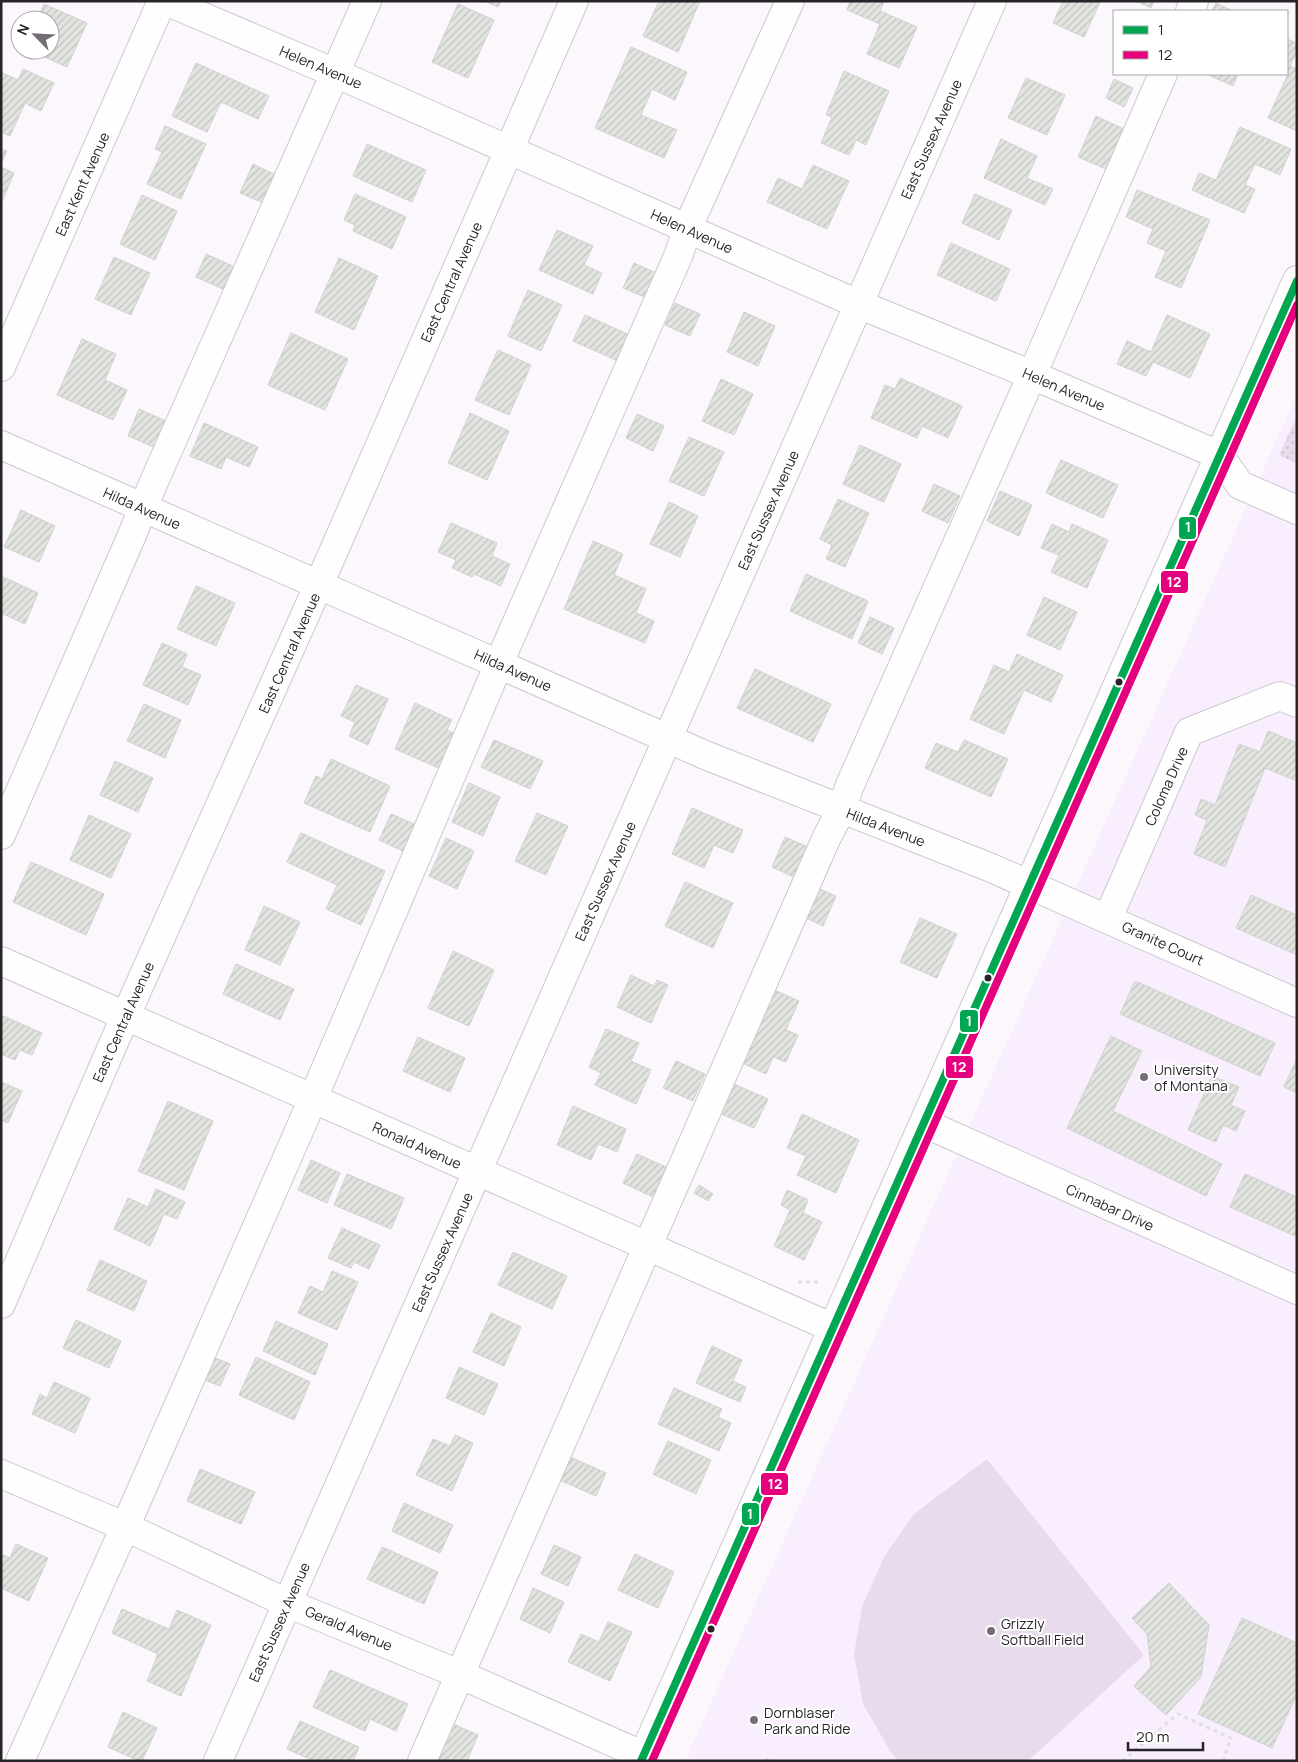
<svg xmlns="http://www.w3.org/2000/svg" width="1298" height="1762" font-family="Manrope,sans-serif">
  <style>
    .built { fill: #f9eefe }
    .garden { fill: url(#garden-dots) }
    .pitch { fill: #e8dbec }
    .building { fill: url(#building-hatch); stroke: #d1d1d0 }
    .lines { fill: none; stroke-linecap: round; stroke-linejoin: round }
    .minor-casing { stroke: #ccc8ce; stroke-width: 30 }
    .path { stroke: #dfdee0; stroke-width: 3; stroke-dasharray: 4 4; stroke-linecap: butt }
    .minor { stroke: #fefeff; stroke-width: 28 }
    .bus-1-casing { stroke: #fff; stroke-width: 11 }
    .bus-2-casing { stroke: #fff; stroke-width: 11 }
    .bus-1 { stroke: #00a651; stroke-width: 8 }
    .bus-2 { stroke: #e5007d; stroke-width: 8 }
    .bus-dot { fill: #282329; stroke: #fff; stroke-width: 2 }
    .poi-dot { fill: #726d73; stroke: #fff; stroke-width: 2 }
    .labels { text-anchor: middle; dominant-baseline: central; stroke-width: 4; stroke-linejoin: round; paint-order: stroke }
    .street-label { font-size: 14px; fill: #282329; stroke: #fff }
    .poi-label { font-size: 14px; fill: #282329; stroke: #fff; text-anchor: start }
    .line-badge { stroke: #fff; stroke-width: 2 }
    .badge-label { font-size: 14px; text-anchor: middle; font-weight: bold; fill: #fff }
  </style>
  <defs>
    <pattern id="garden-dots" width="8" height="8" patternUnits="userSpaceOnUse" patternTransform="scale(1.25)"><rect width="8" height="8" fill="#e8dbec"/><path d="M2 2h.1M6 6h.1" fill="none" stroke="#c7bcca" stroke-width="1.8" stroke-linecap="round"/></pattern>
    <pattern id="building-hatch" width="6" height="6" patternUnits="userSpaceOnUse" patternTransform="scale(1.25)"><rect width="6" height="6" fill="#e2e5df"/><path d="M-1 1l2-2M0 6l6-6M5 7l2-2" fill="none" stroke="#c2c4bf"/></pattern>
  </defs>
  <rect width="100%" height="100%" fill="#fbf7fd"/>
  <path class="built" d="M1297,394V1761H685Z"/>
  <path class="garden" d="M1297,416V464L1279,455Z"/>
  <path class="pitch" d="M987,1459L1144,1655L1028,1761H898L890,1751L863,1704L854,1655L862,1607L884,1557L914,1514Z"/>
  <g class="building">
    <path d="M484,1H501L498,7Z"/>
    <path d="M659,1H700L678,52L643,36Z"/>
    <path d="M850,1H884L880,11L917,27L899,68L867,54L880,24L847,10Z"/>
    <path d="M1063,1L1100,2L1084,37L1053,23Z"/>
    <path d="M1136,1H1154L1151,8Z"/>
    <path d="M1216,3L1233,11H1212Z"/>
    <path d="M44,4L87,23L67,67L29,50H50V20H37Z"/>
    <path d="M458,4L494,20L468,78L432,62Z"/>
    <path d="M1287,39L1297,43V51L1290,66L1297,69V131L1268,118L1289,72L1287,71Z"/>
    <path d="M631,47L687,72L675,100L652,89L641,115L677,130L664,158L595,128Z"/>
    <path d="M196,63L269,96L258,119L221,102L207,132L172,116Z"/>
    <path d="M23,69L54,83L41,111L25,103L10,136L1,132V72L18,80Z"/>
    <path d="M844,71L889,91L866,145L856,140L849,155L821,143L832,117L826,115Z"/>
    <path d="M1206,74H1238L1233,86Z"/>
    <path d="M1026,78L1065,95L1047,135L1008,118Z"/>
    <path d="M1114,79L1133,88L1124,107L1106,98Z"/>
    <path d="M1096,116L1124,129L1106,169L1078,157Z"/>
    <path d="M165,126L206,144L181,199L147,184L162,152L155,149Z"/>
    <path d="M1240,127L1291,149L1280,175L1255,164L1245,185L1255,189L1244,213L1192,190L1199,173L1216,180Z"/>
    <path d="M1001,139L1037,156L1027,178L1053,189L1045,205L984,178Z"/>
    <path d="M367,144L426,170L412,202L353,176Z"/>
    <path d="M1,149L7,151L1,164Z"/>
    <path d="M253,164L278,176L266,204L240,193Z"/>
    <path d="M813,165L849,181L827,229L767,202L778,178L802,189Z"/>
    <path d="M1,167L14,173L1,204Z"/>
    <path d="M1137,190L1210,220L1181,288L1155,277L1166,251L1147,243L1153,229L1126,217Z"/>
    <path d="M355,194L406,217L392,249L353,231L355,225L344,220Z"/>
    <path d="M975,194L1012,210L999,240L962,223Z"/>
    <path d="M142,195L177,211L155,260L120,244Z"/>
    <path d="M557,230L593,246L584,265L602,273L593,294L539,270Z"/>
    <path d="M951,243L1010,269L996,301L937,275Z"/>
    <path d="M206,254L237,268L227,291L196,277Z"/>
    <path d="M114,257L150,273L131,315L95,299Z"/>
    <path d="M339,258L378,276L354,330L315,312Z"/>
    <path d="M634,263L658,274L647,298L623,288Z"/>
    <path d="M528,290L562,305L541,351L508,336Z"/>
    <path d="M675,303L700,314L690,336L665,325Z"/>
    <path d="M744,312L775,326L758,366L727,352Z"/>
    <path d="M585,315L632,336L620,362L573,341Z"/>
    <path d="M1167,315L1210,334L1190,378L1153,362L1146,376L1117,364L1127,341L1151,352Z"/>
    <path d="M291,333L348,359L325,410L268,385Z"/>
    <path d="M82,339L116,354L105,380L127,390L113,420L57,395Z"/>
    <path d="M498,350L531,365L509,415L475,400Z"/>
    <path d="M900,378L962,406L948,438L922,426L917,438L871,418L885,385L895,389Z"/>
    <path d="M721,379L753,394L734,435L702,421Z"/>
    <path d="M139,409L166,421L156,448L128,436Z"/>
    <path d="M470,413L509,431L487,480L448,463Z"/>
    <path d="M637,414L664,426L653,451L626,438Z"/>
    <path d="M204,423L258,447L249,467L226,457L221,469L190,456Z"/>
    <path d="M689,437L724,452L704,496L669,481Z"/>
    <path d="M860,445L901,464L884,502L843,484Z"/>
    <path d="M1061,460L1118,485L1103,518L1046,493Z"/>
    <path d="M934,484L960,496L948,523L922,511Z"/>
    <path d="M1000,491L1032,505L1019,536L987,521Z"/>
    <path d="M838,499L869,513L845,567L826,559L832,545L820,539Z"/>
    <path d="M669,502L698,516L680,557L650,544Z"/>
    <path d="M21,510L55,526L39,562L4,547Z"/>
    <path d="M451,523L497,543L492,556L510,564L501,586L474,574L472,577L452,568L456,560L438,552Z"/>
    <path d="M1052,524L1069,532L1072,524L1108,540L1087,588L1051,572L1059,555L1041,548Z"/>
    <path d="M593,541L623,554L614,575L646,589L636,613L654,621L645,643L564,609Z"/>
    <path d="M806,574L868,601L852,639L790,611Z"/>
    <path d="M1,576L38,593L25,624L1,613Z"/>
    <path d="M196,586L235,603L216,646L177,629Z"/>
    <path d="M1044,597L1077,612L1060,650L1027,635Z"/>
    <path d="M870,617L894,628L882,654L858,643Z"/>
    <path d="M162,643L187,654L182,667L201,675L188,705L143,685Z"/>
    <path d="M1017,654L1063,675L1051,702L1024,690L1004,734L970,719L994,665L1009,672Z"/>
    <path d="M755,669L831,704L813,742L737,708Z"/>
    <path d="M356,685L388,699L368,745L349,736L355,722L341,716Z"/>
    <path d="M415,703L452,720L447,730L458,735L443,770L395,749Z"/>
    <path d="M144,704L181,720L165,758L127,741Z"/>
    <path d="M1268,731L1297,743V781L1265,768L1225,867L1194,854L1207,820L1195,815L1201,799L1215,805L1239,744L1260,752Z"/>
    <path d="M494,740L543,761L530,789L481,767Z"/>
    <path d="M964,740L1008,759L991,797L925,768L936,743L958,752Z"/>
    <path d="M331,759L390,786L370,832L304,803L316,776L322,779Z"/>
    <path d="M115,761L153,778L138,812L100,795Z"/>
    <path d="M469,783L500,797L483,836L452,822Z"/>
    <path d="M692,808L743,830L733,853L714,845L704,868L672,854Z"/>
    <path d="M537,813L568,826L546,875L515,861Z"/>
    <path d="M391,814L419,826L407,853L379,840Z"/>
    <path d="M89,815L131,834L111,878L70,860Z"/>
    <path d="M301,833L385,871L361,925L326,909L337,885L287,862Z"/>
    <path d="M785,837L810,848L796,878L772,867Z"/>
    <path d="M446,838L474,851L457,889L429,876Z"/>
    <path d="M31,862L104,894L86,935L13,902Z"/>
    <path d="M685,882L733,903L713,948L665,926Z"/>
    <path d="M817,888L836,896L823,926L804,917Z"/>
    <path d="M1251,895L1297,915V955L1236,928Z"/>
    <path d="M264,906L300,922L280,965L245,950Z"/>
    <path d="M920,918L957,934L937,978L900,962Z"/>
    <path d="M453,951L494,970L469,1026L428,1008Z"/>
    <path d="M236,964L294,989L280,1020L223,994Z"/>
    <path d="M631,975L654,986L657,980L668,985L651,1023L617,1007Z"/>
    <path d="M1135,981L1275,1043L1260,1076L1120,1014Z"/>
    <path d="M772,989L799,1001L786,1030L798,1035L786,1062L773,1057L766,1074L740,1062Z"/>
    <path d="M1,1015L42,1033L32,1055L20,1050L15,1060L1,1054Z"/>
    <path d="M606,1029L639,1043L631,1061L651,1070L636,1104L595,1085L601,1073L589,1067Z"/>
    <path d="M1111,1036L1142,1051L1113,1111L1222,1164L1206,1196L1067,1128Z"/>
    <path d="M418,1037L465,1058L450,1092L403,1071Z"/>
    <path d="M1297,1058V1093L1284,1087Z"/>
    <path d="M676,1061L705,1074L693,1101L663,1088Z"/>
    <path d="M1212,1076L1239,1087L1231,1105L1245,1111L1236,1131L1223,1125L1216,1142L1188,1130Z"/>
    <path d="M1,1082L22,1091L8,1123L1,1120Z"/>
    <path d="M734,1084L768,1099L754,1128L721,1114Z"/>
    <path d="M168,1101L213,1121L184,1190L138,1171Z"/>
    <path d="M573,1106L626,1129L617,1152L598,1144L591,1160L557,1145Z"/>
    <path d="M802,1114L859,1140L836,1193L797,1175L806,1156L787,1148Z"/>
    <path d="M637,1154L666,1167L653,1197L623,1183Z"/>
    <path d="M311,1160L340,1173L327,1203L298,1190Z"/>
    <path d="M347,1174L404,1198L391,1229L334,1205Z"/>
    <path d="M1245,1174L1297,1197V1237L1230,1207Z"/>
    <path d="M699,1185L713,1194L708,1201L694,1193Z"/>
    <path d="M156,1189L185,1202L177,1219L164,1214L150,1246L114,1229L128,1198L148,1207Z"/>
    <path d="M787,1190L808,1200L803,1213L822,1222L804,1260L774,1246L790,1210L781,1205Z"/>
    <path d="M342,1228L380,1245L369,1269L354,1262L351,1268L328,1258Z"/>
    <path d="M513,1252L567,1276L552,1309L498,1285Z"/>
    <path d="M100,1260L147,1281L134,1311L87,1290Z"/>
    <path d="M332,1271L358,1282L337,1330L298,1313L310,1286L323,1292Z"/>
    <path d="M491,1313L521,1327L504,1366L473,1352Z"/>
    <path d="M76,1320L121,1341L109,1368L63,1348Z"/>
    <path d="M276,1321L328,1344L315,1375L263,1351Z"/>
    <path d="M712,1346L742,1360L733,1381L746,1387L740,1402L696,1383Z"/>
    <path d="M210,1356L230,1364L220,1386L200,1378Z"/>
    <path d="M256,1357L310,1382L294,1420L239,1395Z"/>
    <path d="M459,1367L498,1384L484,1415L446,1398Z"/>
    <path d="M54,1382L90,1398L75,1433L32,1414L40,1394L47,1398Z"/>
    <path d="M674,1388L722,1409L718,1417L731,1423L719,1451L658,1424Z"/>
    <path d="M455,1435L473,1443L452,1491L416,1475L433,1439L450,1446Z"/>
    <path d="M668,1441L711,1460L696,1494L653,1474Z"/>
    <path d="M568,1456L606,1473L596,1496L557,1479Z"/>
    <path d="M200,1469L255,1492L241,1524L187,1501Z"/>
    <path d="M404,1503L453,1525L440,1553L392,1531Z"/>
    <path d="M16,1544L48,1558L29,1601L1,1588V1554L10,1558Z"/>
    <path d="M554,1545L581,1557L568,1586L541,1574Z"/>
    <path d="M382,1547L438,1572L424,1604L367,1579Z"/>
    <path d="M635,1554L674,1572L658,1608L618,1590Z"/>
    <path d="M1169,1583L1209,1625L1201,1677L1166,1715L1134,1686L1151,1667L1147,1634L1132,1618Z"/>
    <path d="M533,1588L564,1602L550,1633L520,1619Z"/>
    <path d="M122,1609L169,1629L177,1610L211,1625L181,1696L147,1681L158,1654L112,1633Z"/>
    <path d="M1242,1618L1297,1643V1694L1272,1748L1198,1714Z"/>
    <path d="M608,1622L632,1632L610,1681L568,1662L581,1634L599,1642Z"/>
    <path d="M330,1670L408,1704L396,1731L370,1719L365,1731L313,1707Z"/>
    <path d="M123,1712L157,1728L142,1761H139L108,1747Z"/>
    <path d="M300,1721L359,1747L353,1761H314L287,1749Z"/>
    <path d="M449,1722L478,1735L467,1761H432Z"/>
  </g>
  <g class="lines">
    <g class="minor-casing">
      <g id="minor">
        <path d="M166,1L335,73L858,304L1032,375L1219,455L1240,485L1297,510"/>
        <path d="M1190,11L1194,1"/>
        <path d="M1,367L162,1"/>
        <path d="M1,445L705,755L989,867L1297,1003"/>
        <path d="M1,835L132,535L153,484L367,1"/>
        <path d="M1108,918L1189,732L1280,696L1297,703"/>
        <path d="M1,961L833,1328"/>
        <path d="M924,1123L1297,1290"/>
        <path d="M1,1304L114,1042L332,555L574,1"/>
        <path d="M1,1474L126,1527L287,1603L459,1674L644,1756"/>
        <path d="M20,1761L133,1509L302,1124L510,638L679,254L687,229L790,1"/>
        <path d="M218,1761L992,1"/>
        <path d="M422,1761L826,839L841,810L850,785L1032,375L1163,74"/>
        <path d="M641,1761L1297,280"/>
      </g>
    </g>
    <g class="path">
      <path d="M798,1282H818"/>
      <path d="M766,1759L769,1761"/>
      <path d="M1122,1761L1178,1714L1231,1738L1225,1754L1224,1761"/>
    </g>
    <use href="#minor" class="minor"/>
    <g class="bus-1-casing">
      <path id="bus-1" d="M641,1761L1297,281"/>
    </g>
    <g class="bus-2-casing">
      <path id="bus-2" d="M652,1761L1297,305"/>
    </g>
    <use href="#bus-1" class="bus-1"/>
    <use href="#bus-2" class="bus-2"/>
  </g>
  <g class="bus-dot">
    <circle cx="1119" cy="682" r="4.5"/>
    <circle cx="988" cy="978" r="4.5"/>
    <circle cx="711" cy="1629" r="4.5"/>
  </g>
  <g class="poi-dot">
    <circle cx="1144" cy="1077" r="5"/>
    <circle cx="991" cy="1631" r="5"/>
    <circle cx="754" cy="1720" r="5"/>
  </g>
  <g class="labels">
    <g class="street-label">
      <text transform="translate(321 67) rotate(23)">Helen Avenue</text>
      <text transform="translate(931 139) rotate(-66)">East Sussex Avenue</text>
      <text transform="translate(82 184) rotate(-66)">East Kent Avenue</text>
      <text transform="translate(692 231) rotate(24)">Helen Avenue</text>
      <text transform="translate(451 282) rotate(-66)">East Central Avenue</text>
      <text transform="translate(1064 389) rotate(23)">Helen Avenue</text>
      <text transform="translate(142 508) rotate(24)">Hilda Avenue</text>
      <text transform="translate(768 510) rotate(-66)">East Sussex Avenue</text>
      <text transform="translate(289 653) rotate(-66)">East Central Avenue</text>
      <text transform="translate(513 670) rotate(24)">Hilda Avenue</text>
      <text transform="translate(1166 786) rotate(-66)">Coloma Drive</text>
      <text transform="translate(886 827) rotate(21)">Hilda Avenue</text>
      <text transform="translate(605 881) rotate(-66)">East Sussex Avenue</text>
      <text transform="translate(1163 943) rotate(24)">Granite Court</text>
      <text transform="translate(123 1022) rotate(-66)">East Central Avenue</text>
      <text transform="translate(417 1145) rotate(24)">Ronald Avenue</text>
      <text transform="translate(1110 1207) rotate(24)">Cinnabar Drive</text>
      <text transform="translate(442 1252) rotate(-66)">East Sussex Avenue</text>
      <text transform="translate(279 1622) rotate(-66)">East Sussex Avenue</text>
      <text transform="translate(349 1628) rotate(23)">Gerald Avenue</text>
    </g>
    <g class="poi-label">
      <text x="1154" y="1069">University<tspan x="1154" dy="16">of Montana</tspan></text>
      <text x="1001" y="1623">Grizzly<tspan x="1001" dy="16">Softball Field</tspan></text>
      <text x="764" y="1712">Dornblaser<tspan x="764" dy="16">Park and Ride</tspan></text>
    </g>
  </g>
  <g class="line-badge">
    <rect x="1178" y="516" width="19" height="24" rx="5" fill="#00a651"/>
    <rect x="1160" y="570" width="29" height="24" rx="5" fill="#e5007d"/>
    <rect x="959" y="1009" width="20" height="24" rx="5" fill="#00a651"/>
    <rect x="945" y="1055" width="29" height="24" rx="5" fill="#e5007d"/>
    <rect x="760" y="1472" width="29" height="24" rx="5" fill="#e5007d"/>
    <rect x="741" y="1502" width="19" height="24" rx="5" fill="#00a651"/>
  </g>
  <g class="badge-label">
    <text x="1188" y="532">1</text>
    <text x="1174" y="587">12</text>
    <text x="969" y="1026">1</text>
    <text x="959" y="1072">12</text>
    <text x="775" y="1489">12</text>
    <text x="750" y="1519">1</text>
  </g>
  <rect width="1298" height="1762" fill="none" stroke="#282329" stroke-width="5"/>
  <rect x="1113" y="10" width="175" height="65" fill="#ffffff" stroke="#a9a7a9"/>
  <rect x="1123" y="26" width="25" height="8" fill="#00a651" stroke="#a9a7a9"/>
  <text x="1158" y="35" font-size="15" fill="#282329">1</text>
  <rect x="1123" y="51" width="25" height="8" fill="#e5007d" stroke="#a9a7a9"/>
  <text x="1158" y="60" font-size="15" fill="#282329">12</text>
  <g transform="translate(35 35) rotate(294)"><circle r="24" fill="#ffffff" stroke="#a9a7a9"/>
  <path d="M0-4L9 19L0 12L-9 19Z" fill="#726d73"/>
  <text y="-8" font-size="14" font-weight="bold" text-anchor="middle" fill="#282329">N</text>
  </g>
  <path d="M1128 1742v8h75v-8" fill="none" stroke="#282329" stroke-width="2.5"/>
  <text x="1136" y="1742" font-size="15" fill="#282329" stroke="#ffffff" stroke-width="4" paint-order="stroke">20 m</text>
</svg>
